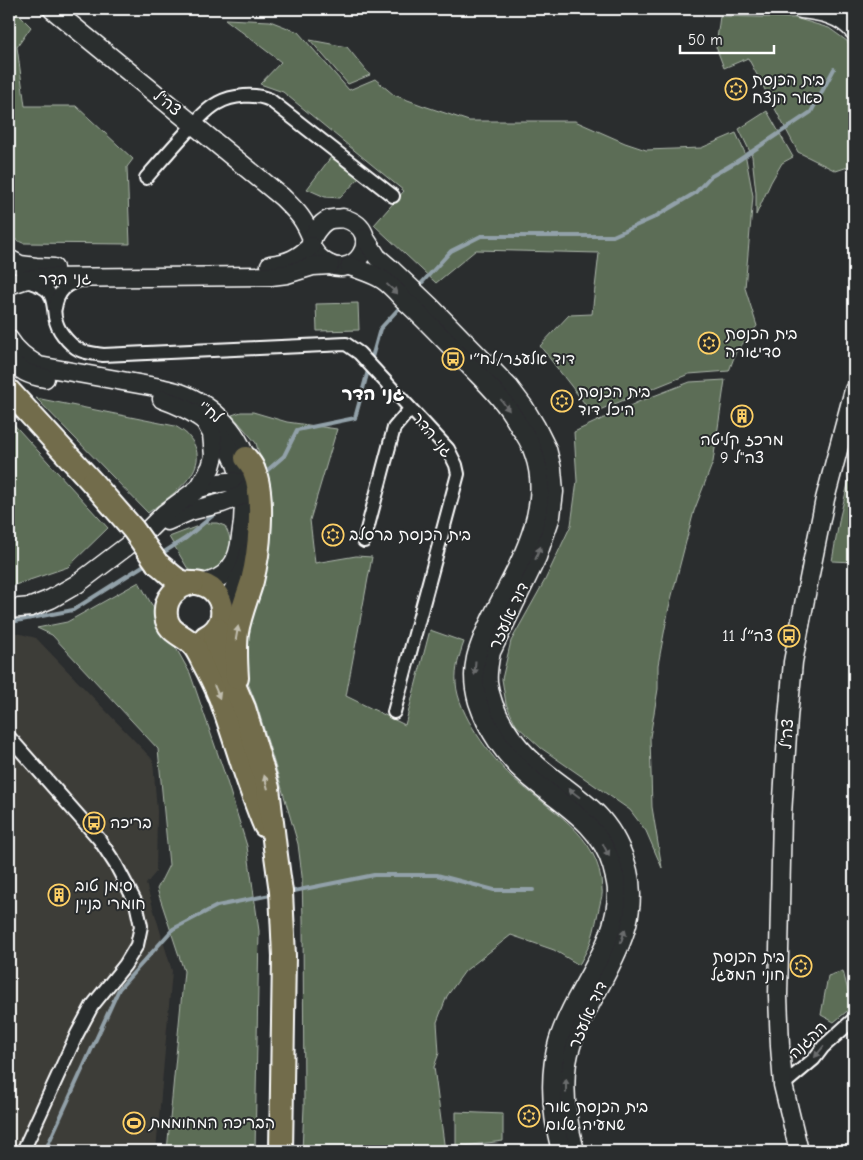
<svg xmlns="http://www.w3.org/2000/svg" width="863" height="1160" font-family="'Comic Neue','Playpen Sans Hebrew',sans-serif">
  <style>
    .built { fill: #3e3d39 }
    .green { fill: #5b6d57; stroke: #adb6ab }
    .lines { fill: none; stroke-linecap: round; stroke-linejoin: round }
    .stream { stroke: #92a1a9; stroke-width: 4 }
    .street-casing { stroke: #fff; stroke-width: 16 }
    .secondary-casing { stroke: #fff; stroke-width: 21 }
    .highway-casing { stroke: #fff; stroke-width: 26 }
    .street { stroke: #2a2d2e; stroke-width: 12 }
    .secondary { stroke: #2a2d2e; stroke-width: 18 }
    .highway { stroke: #726c4b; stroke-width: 22 }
    .highway-bridge-casing { stroke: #fff; stroke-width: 26; stroke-linecap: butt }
    .highway-bridge { stroke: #726c4b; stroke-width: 22 }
    .oneway { fill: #6a6c6d }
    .oneway2 { fill: #c0bdae }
    .labels { text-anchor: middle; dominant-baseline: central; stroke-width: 4; stroke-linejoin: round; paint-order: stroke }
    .poi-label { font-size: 16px; fill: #fff; stroke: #2a2d2e; text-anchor: start }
    .street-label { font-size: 16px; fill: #fff; stroke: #2a2d2e }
    .neighbourhood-label { font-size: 18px; font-weight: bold; fill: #fff; stroke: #2a2d2e }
  </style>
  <rect width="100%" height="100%" fill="#2a2d2e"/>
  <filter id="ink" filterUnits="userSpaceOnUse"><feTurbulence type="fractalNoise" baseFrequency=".02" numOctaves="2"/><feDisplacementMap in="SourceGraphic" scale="10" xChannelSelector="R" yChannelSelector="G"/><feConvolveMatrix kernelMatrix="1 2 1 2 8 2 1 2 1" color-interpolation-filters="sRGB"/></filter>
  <g filter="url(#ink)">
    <path class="built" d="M9,631L36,638L153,760L157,812L156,872L146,884L172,971L156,1151H9Z"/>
    <g class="green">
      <path d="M9,9H13L31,27L17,47L25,106H76L133,159L127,167L130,244L23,243L9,237Z"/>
      <path d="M720,16L795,18L829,28L847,41L854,51V165L836,171L798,152L748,58L724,68L716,47Z"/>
      <path d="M225,19L270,21L298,32L349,90L375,79L394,95L424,106L469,121H575L625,143L646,150L701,148L736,133L745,153L753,196L745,288L757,326L736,352L729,371L689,374L592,413L540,346L569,315L592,314L599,253L476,250L436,283L374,225L404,191L283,92L260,84L281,62Z"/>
      <path d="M310,40L347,47L370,75L348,84Z"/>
      <path d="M767,111L793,157L782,163L771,182L756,215V193L752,156L739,129Z"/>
      <path d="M331,157L360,177L340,198L325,197L307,189Z"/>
      <path d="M358,303L359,330L317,331L316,304Z"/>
      <path d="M725,380L713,462L694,511L669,607L658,665V689L650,737L652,807L662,868L646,831L630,810L541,748L516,725L506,704L502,679L511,641L545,580L571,525L577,481L574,432L638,402L690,382Z"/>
      <path d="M36,398L175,426C180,429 187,433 190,438C215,470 169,496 148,513Z"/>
      <path d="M241,412H253L287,422L337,429L310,520L315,563L356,556L372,557L346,696L405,725L430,630L464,642C459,656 455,669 456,683C458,714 490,756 512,777C548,810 600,833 602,889C603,894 601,899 600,904C597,916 595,929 591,941C588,949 583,957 579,965L554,950L511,935L465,971L447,996L437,1022L439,1053L434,1067L445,1151H302L304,1107L303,920L302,876L298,844L278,775L257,706L236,652L265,475L256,443L232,415Z"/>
      <path d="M9,419L108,528L68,567L9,587Z"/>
      <path d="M854,460V562L832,561L840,516Z"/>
      <path d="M206,523H217L225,526L229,535L231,545L226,558L219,569L198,577L188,569L169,537Z"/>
      <path d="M139,582L190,673L224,772L247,846L259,931L255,1151H167L184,971L157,889L169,865L158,749L52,635L37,628L67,622Z"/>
      <path d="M843,971L852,1007L834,1022L821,1015L828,976Z"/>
      <path d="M456,1112L503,1114V1141L456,1147Z"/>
    </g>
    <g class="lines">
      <g class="stream">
        <path d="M418,287L451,251L481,236H613L653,218L695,193L710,177L736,162L811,112L834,69"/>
        <path d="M371,361L380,329L402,305"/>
        <path d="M263,474L284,456L297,430L355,418L369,367"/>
        <path d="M161,554L186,538L217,512"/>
        <path d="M9,621H16L73,610L149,562"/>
        <path d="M289,892L374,875H437L494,890H533"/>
        <path d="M45,1151L119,989L173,929L217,906L275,894"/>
      </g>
      <g class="street-casing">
        <g id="street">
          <path d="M146,178C159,163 171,149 184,135C194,124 205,110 218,103C232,95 256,93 270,100L393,196"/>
          <path d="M27,281C35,284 46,286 50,294C54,301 54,310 55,317C56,323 59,330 63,335C76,352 83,352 103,355L346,344L359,353L448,449L456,465L458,474L394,712"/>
          <path d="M55,308C58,290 66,285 82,279"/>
          <path d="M364,541L394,428L410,409"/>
          <path d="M9,737L99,839L116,865L136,903L141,926L137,945L125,965L92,1006L77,1034L23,1151"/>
          <path d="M783,1085L814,1059L823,1047L854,1019"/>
        </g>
      </g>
      <g class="secondary-casing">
        <g id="secondary">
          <path d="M52,9L282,197C297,212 304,218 312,239"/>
          <path d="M801,9C821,11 841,15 854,31"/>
          <path d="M343,218C390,231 353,289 320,258C317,256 312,249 311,245C310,237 321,223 328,220C333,218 339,219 343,218Z"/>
          <path d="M365,238L377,257L391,269L430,306L509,387L524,407L536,427L547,449L552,469L554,492L551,516L537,557L491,652C489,662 487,672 488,682C492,714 513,744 537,765C557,783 582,797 601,818C614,833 623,851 628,871C644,933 592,988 572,1043C560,1077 566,1117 575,1151"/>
          <path d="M9,259L20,265L36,267L54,268"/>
          <path d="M270,265C289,263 298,258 311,246"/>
          <path d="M350,266C360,270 374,274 383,280C392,286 399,295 406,302C427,321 446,342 466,362C476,373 488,384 498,396C506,405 513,415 519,426C525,434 531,444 534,454C554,510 516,569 492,617C478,647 468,668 478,702C487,730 506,757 528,776C559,803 600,823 612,866C614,874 617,883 617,892C617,930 599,957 582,989C573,1005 563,1025 558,1042C548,1077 552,1116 561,1151"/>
          <path d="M9,285L24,280L35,278L271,276L287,274L313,266L330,265"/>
          <path d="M9,339C16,351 27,359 39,366L161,388C167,390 174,391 180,393C214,405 242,435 249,470"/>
          <path d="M9,359C20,371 29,375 45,378"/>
          <path d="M162,399C185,407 210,420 224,441C243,469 247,503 241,536C240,547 238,559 230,568C223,578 212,581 201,584"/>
          <path d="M199,488C217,483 232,479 251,484"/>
          <path d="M167,521L190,511L222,503L243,495L250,486"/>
          <path d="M9,609L31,607L51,599L77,584L147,531L164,514L199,488L211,467L214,456L212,434L207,425"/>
          <path d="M222,611L245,568L249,553"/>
          <path d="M799,1151L783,1085L780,1046L778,996L782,815L788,718L793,662L807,589L825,499L854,390"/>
        </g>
      </g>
      <g class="highway-casing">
        <g id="highway">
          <path d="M9,391L92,482"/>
          <path d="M157,563C164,568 171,576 178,580C185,584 194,582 201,584C216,588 224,602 222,617C220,626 214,633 206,637"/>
          <path d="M192,583C176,587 164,598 166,616C168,632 181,634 191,643C196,647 200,656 203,662C209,673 215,685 220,697C236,740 247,784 265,826"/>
          <path d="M217,629L215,635L218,648L244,708L268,788L275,848L281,892L284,956L281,1151"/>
          <path d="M237,678C236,662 235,647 237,632C240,614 247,598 252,581C259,554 265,496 254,471C253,466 249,462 246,458"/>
        </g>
      </g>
      <use href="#street" class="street"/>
      <use href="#secondary" class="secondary"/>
      <use href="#highway" class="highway"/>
      <g class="highway-bridge-casing">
        <path id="highway-bridge" d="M92,482L133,529L157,563"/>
      </g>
      <use href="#highway-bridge" class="highway-bridge"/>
    </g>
    <defs><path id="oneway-solid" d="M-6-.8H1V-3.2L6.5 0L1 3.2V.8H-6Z" transform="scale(1.25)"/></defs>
    <g class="oneway">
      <use href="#oneway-solid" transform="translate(392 289) rotate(43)"/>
      <use href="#oneway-solid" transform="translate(505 405) rotate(53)"/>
      <use href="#oneway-solid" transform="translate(538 553) rotate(-68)"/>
      <use href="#oneway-solid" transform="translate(475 668) rotate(94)"/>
      <use href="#oneway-solid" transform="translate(574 793) rotate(-143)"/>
      <use href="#oneway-solid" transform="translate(606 850) rotate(63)"/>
      <use href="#oneway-solid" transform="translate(623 936) rotate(-72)"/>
      <use href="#oneway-solid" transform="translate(819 1052) rotate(129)"/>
      <use href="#oneway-solid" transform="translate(566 1086) rotate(-90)"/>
    </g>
    <g class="oneway2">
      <use href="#oneway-solid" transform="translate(237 633) rotate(-80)"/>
      <use href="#oneway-solid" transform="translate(217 692) rotate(67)"/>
      <use href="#oneway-solid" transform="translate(266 782) rotate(-105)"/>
    </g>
  </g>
  <defs>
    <g id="synagogue-ring" transform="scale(1.125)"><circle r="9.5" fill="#2a2d2e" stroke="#ffd166" stroke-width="1.5"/><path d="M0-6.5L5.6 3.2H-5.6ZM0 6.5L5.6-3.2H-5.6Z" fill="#ffd166"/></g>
    <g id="bus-ring" transform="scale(1.125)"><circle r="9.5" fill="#2a2d2e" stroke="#ffd166" stroke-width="1.5"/><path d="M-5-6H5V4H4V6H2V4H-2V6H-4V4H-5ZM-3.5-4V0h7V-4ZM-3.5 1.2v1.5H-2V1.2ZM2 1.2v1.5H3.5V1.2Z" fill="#ffd166"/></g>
    <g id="building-ring" transform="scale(1.125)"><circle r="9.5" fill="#2a2d2e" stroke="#ffd166" stroke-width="1.5"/><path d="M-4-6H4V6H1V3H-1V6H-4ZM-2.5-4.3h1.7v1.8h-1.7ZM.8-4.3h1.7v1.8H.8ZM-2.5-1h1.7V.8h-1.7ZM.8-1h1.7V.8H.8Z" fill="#ffd166"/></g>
    <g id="stadium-ring" transform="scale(1.125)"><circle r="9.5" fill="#2a2d2e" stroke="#ffd166" stroke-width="1.5"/><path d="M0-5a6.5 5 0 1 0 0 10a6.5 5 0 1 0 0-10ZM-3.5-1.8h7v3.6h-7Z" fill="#ffd166"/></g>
  </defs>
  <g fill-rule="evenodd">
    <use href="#synagogue-ring" x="736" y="89"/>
    <use href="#synagogue-ring" x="709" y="343"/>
    <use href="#bus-ring" x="453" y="359"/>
    <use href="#synagogue-ring" x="562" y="401"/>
    <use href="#building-ring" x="742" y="416"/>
    <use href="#synagogue-ring" x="333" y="535"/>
    <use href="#bus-ring" x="789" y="636"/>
    <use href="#bus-ring" x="94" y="823"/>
    <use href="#building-ring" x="59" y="895"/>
    <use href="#synagogue-ring" x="801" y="966"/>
    <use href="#synagogue-ring" x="529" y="1116"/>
    <use href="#stadium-ring" x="134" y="1123"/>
  </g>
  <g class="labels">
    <g class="poi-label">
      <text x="752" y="80">בית הכנסת<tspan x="752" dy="18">פאר הנצח</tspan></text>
      <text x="725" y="334">בית הכנסת<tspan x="725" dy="18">סדיגורה</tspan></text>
      <text x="469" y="359">דוד אלעזר/לח״י</text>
      <text x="578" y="392">בית הכנסת<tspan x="578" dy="18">היכל דוד</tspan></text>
      <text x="742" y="440" text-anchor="middle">מרכז קליטה<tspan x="742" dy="18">צה"ל 9</tspan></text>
      <text x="349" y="535">בית הכנסת ברסלב</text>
      <text x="773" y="636" text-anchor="end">צה״ל 11</text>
      <text x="110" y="823">בריכה</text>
      <text x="75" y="886">סימן טוב<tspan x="75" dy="18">חומרי בניין</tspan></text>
      <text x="785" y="957" text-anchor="end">בית הכנסת<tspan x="785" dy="18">חוני המעגל</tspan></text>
      <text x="545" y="1107">בית הכנסת אור<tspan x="545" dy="18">שמעיה שלום</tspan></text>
      <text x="150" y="1123">הבריכה המחוממת</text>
    </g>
    <g class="street-label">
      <text transform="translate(167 103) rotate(39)">צה"ל</text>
      <text transform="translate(65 279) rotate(-1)">גני הדר</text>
      <text transform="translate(210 412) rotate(38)">לח"י</text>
      <text transform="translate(432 435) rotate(50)">גני הדר</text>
      <text transform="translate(509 616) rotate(-65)">דוד אלעזר</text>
      <text transform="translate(787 734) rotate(-86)">צה"ל</text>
      <text transform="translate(588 1015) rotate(-66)">דוד אלעזר</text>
      <text transform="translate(808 1040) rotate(-44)">ההגנה</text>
    </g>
    <g class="neighbourhood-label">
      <text x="373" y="394">גני הדר</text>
    </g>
  </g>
  <rect width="863" height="1160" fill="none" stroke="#2a2d2e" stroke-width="30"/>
  <rect x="15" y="15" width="833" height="1130" fill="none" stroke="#fff" stroke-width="2" filter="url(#ink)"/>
  <path d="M680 45v8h94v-8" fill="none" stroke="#ffffff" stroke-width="2.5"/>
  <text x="688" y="45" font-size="15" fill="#ffffff" stroke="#2a2d2e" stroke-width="4" paint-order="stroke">50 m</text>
</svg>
